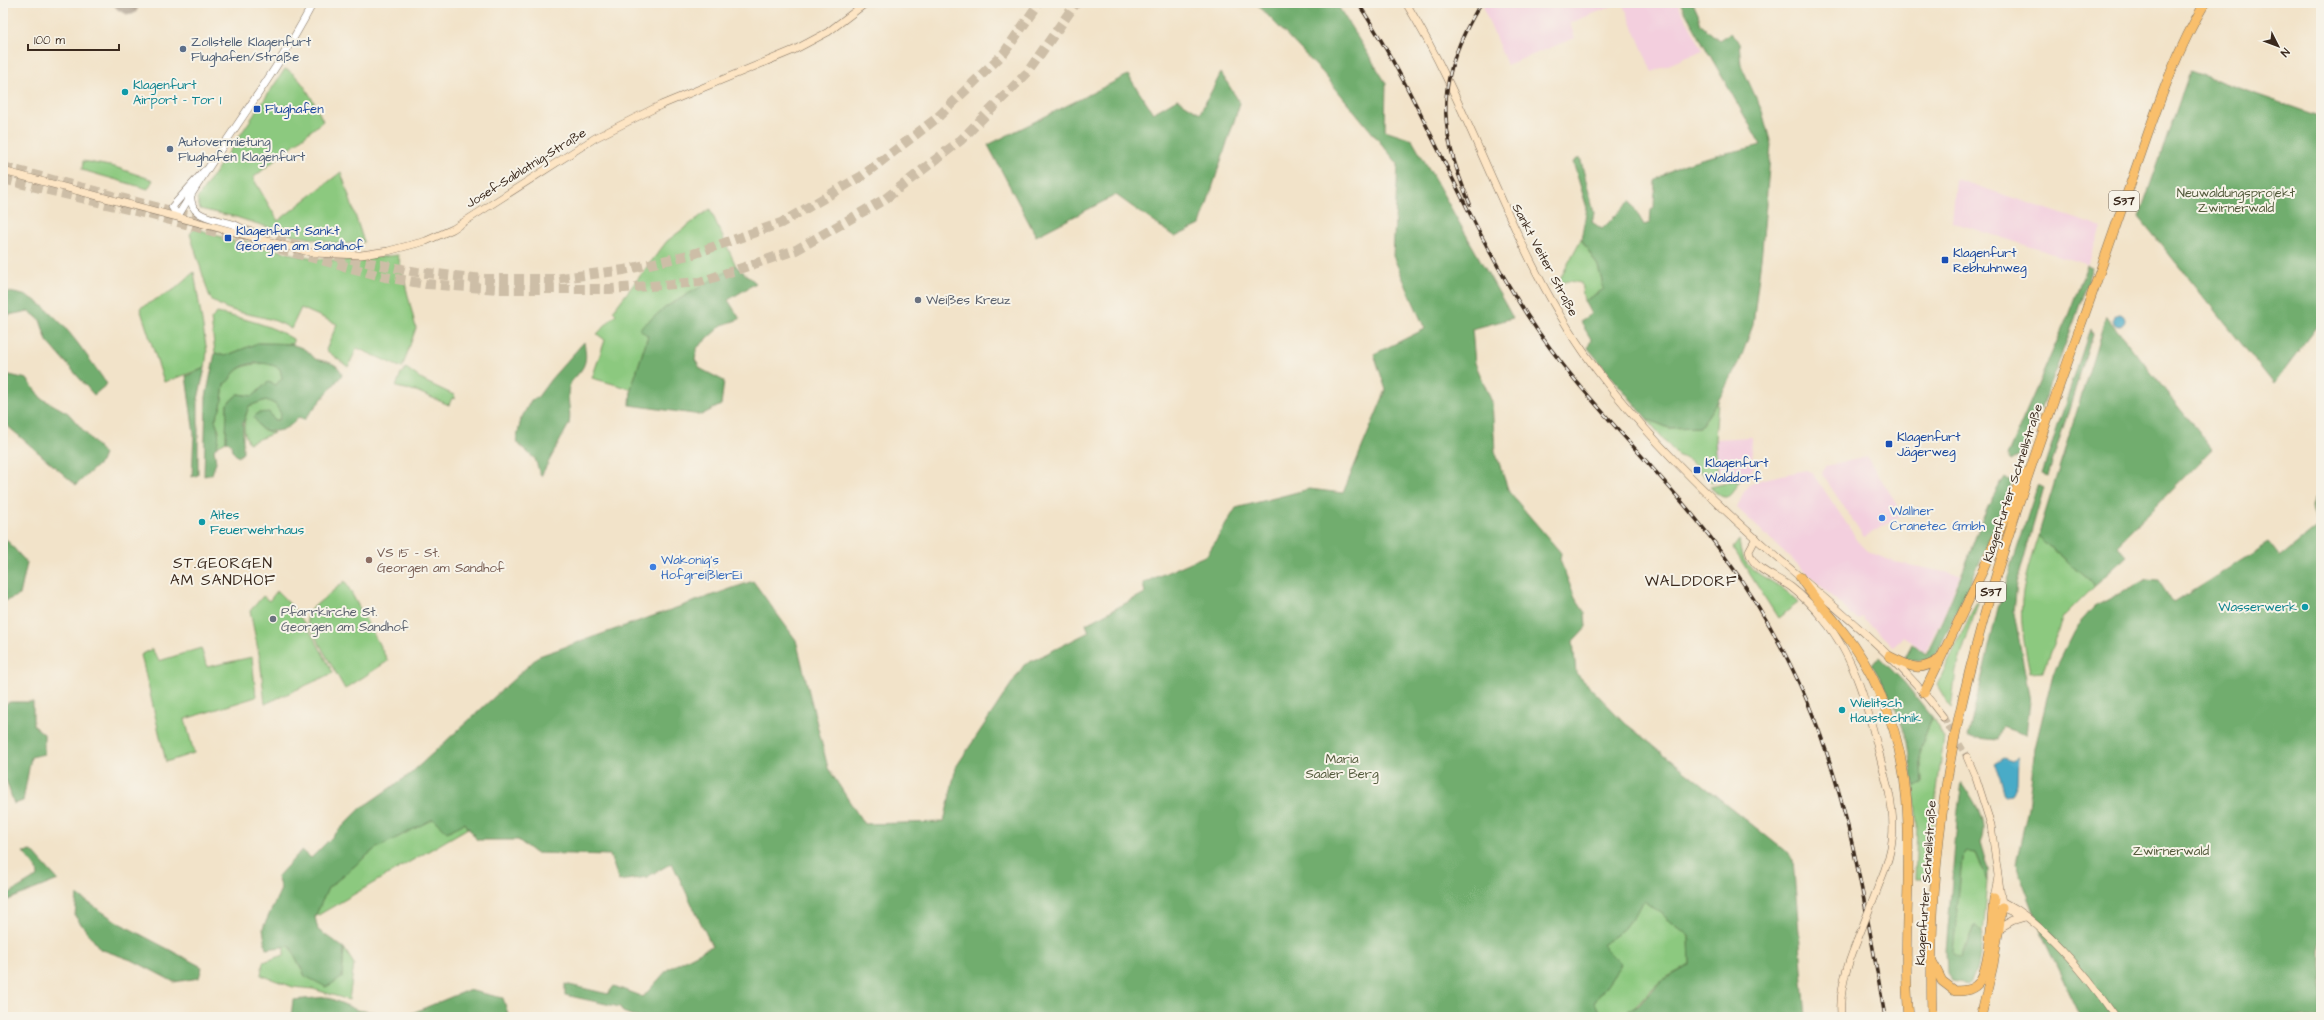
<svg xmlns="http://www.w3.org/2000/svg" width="2324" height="1020" font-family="'Architects Daughter',sans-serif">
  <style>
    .built { fill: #f3cfde }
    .green { fill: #8cc97f; stroke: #647a4e }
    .forest { fill: #71ad6e; stroke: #566c46 }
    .water { fill: #48abc7; stroke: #426a72 }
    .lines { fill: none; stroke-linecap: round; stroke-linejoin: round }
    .taxiway { stroke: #968674; stroke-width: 16 }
    .secondary-tunnel { stroke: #cdbea7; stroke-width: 7; stroke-dasharray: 7 3.5; stroke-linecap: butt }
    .motorway-tunnel { stroke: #cdbea7; stroke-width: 10; stroke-dasharray: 10 5; stroke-linecap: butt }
    .tertiary-casing { stroke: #7b6b5a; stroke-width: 8 }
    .secondary-casing { stroke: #7b6b5a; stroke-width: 8 }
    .trunk-casing { stroke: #7b6b5a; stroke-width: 10 }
    .tertiary { stroke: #fff; stroke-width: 7 }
    .secondary { stroke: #fde5c4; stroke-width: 7 }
    .trunk { stroke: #f9bf6c; stroke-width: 9 }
    .rail-casing { stroke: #3b2a1e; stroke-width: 3.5 }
    .rail { stroke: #f7f3e8; stroke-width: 2; stroke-dasharray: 6; stroke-linecap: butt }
    .secondary-bridge-casing { stroke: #7b6b5a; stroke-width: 8; stroke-linecap: butt }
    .secondary-bridge { stroke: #fde5c4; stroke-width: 7 }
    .service-dot { fill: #5c6f8a; stroke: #f7f3e8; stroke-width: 1.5 }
    .culture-dot { fill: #0f9aa8; stroke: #f7f3e8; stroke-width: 1.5 }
    .transit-dot { fill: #1a4fb4; stroke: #f7f3e8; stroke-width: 1.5 }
    .worship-dot { fill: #6b7280; stroke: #f7f3e8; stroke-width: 1.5 }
    .shop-dot { fill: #3f7fe0; stroke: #f7f3e8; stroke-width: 1.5 }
    .education-dot { fill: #8d6e63; stroke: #f7f3e8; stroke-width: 1.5 }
    .labels { text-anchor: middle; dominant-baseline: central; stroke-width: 4; stroke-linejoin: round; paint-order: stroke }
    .shield { fill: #f7f3e8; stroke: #73665b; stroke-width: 1 }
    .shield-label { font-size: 12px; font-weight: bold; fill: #3b2a1e }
    .service-label { font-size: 13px; fill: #4e5e75; stroke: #f7f3e8; text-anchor: start }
    .culture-label { font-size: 13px; fill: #0d838f; stroke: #f7f3e8; text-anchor: start }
    .transit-label { font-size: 13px; fill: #164399; stroke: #f7f3e8; text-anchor: start }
    .street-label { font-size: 13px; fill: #3b2a1e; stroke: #f7f3e8 }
    .park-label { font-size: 13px; fill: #535a3b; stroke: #f7f3e8 }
    .worship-label { font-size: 13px; fill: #5b616d; stroke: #f7f3e8; text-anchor: start }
    .shop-label { font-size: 13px; fill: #366cbe; stroke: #f7f3e8; text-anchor: start }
    .education-label { font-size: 13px; fill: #785e54; stroke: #f7f3e8; text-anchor: start }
    .quarter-label { font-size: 15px; letter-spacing: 1px; fill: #3b2a1e; stroke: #f7f3e8 }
  </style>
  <rect width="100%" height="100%" fill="#f7f3e8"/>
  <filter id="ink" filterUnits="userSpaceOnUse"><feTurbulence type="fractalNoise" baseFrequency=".025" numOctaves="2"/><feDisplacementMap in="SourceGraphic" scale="8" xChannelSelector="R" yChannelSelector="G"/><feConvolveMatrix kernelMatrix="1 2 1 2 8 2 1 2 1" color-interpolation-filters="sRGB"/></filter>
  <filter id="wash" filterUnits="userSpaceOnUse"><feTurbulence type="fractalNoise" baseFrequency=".012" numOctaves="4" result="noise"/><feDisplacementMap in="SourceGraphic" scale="16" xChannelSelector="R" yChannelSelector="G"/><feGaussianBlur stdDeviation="0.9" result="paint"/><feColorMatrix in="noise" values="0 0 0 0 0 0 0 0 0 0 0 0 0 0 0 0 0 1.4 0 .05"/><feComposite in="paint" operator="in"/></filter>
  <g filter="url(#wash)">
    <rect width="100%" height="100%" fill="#f2e3c9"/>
    <g class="built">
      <path d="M1485,3H1614L1615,5L1570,23L1575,38L1507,65L1483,8Z"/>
      <path d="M1623,3H1677L1703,50L1652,72Z"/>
      <path d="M1956,179L2101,227L2089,263L2086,264L1952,222Z"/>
      <path d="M1751,437L1753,468L1750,472L1718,480L1715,439Z"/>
      <path d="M1867,457L1904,515L1864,537L1822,474L1825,466Z"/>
      <path d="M1806,470L1813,473L1858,541L1868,551L1894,562L1960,575L1943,616L1925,652L1903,636L1894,647L1862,617L1859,619L1851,614L1737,508L1744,491L1751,484L1763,479Z"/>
    </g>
    <g class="green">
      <path d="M285,69C302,75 316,106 323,121L253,178L278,221L341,172L364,242L340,244L292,235L236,217L200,209L197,199Z"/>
      <path d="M83,161L115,167L153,180L148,189L82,170Z"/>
      <path d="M710,209L736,266L666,307L640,329L648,335L631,389L592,378L605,340L597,334L616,314L613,311L667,241Z"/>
      <path d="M195,228L233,241H243L296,255L327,260H354L398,255L416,328L402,368L357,348L348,367L326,350L337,324L301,308L291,329C265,311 231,318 210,298L190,234Z"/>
      <path d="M1581,239L1598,266L1604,289L1584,301L1581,283L1569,281L1549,285L1560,279Z"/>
      <path d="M194,272L207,352L205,368L164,382L140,308L175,289Z"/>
      <path d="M217,313C245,319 269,324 293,339V344L258,343L225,356L215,353L211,319Z"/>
      <path d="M271,363L281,369L282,378L276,385L268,382L253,396L238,394L227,404L226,441L217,446L219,430L215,420L221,407L224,384C230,381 230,378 234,373C243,363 259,364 271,363Z"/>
      <path d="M406,368L424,381L454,395L455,399L452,398L449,405L416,391L396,387L401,373H402Z"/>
      <path d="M266,400L275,404L282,414L279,420H274L261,429L274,433L249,443C241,429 244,421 249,406Z"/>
      <path d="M1718,401L1715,439L1718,480L1711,482L1689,460L1677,455L1647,419L1669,428L1700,427Z"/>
      <path d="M1740,480C1729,498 1727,504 1710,487Z"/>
      <path d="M2038,536L2095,585L2063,617L2043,671L2030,672C2024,644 2018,615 2024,586C2027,569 2033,552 2038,536Z"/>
      <path d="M1739,540C1740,546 1740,553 1743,558C1754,578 1783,582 1798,603L1778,618L1733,548Z"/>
      <path d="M345,581L388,661L345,689L307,622V615L311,609Z"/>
      <path d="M277,591C302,614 318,644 333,673L265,704L260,659L250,611L263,596L269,601Z"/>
      <path d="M1977,601L1978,603L1956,671L1951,709L1937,685Z"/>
      <path d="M201,648L207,667L252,657L256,697L185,719L194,753L166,762L141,655L152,649L159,661Z"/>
      <path d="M1932,717L1944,738L1925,879H1915L1917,826L1914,785L1922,783L1920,749Z"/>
      <path d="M433,819L465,823L468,828L315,917L328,888L375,849Z"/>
      <path d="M1967,852L1976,853L1988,882L1983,934L1975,925L1961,958L1952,954L1962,858Z"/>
      <path d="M1645,901L1689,936L1690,965C1681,970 1669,975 1660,982C1640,997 1637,1017 1605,1017L1594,1003L1621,964L1602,945L1623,929Z"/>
      <path d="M290,946L305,976L342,977L344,948L354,964L349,1000L313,989L293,987L261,975L263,962L284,955V947Z"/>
    </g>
    <g class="forest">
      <path d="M1256,3H1336L1386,83L1385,130L1412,139L1513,318L1472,329L1475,363L1492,402L1495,451L1509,492L1561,553L1560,560L1575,598L1585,613L1586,627L1573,641L1576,673L1625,723L1785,851L1793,860L1806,1017H1615L1638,1006L1660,982L1690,965L1689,936L1645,901L1623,929L1602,945L1621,964L1594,1003L1605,1017H636L623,1012L620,1007L565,995V984L608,994L614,986L643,997L668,969L712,946L672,863L647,877L619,881L610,855L535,853L518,840H477L465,823L447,832L433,819L375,849L328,888L315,917L318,930L344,948L342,978L326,987L305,976L290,946L266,949L263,928L281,889L277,877L302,850L311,858L361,808L409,775L539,656L753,581L796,640L828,768L864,824L944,822L956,767L1024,665L1089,632L1086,624L1145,593L1143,583L1207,555L1236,508L1309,489L1343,493L1386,390L1374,354L1425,329L1393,256L1398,164L1323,73Z"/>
      <path d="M1680,3H1693L1698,14L1701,25L1719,40L1730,33L1739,42L1741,65L1762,111L1771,144L1762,250L1753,325L1739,363L1718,401L1700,427L1669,428L1647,419L1588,348L1591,339L1580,321L1591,314L1584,301L1604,289L1598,266L1581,239L1587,208L1573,162L1580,157L1594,213L1592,222L1602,229L1630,201L1644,225L1650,223L1651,210L1654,208L1655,181C1684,157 1726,155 1761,145Z"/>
      <path d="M2190,71L2321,117V322L2274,384L2139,217Z"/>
      <path d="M1221,73L1240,103L1200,225L1175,237L1116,195L1036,236L988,145L1128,75L1153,113L1177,99L1200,113Z"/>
      <path d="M2087,265L2092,267L2075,319L2023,454L2011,461L2007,456L2067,318Z"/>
      <path d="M736,266L756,283L728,300L740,319L722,325L697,348L695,360L701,369L724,381L721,405L701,415L630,405L631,389L648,336L639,329L666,307Z"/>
      <path d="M3,291C12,293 25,294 33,299C64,319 86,355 107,384L94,395L47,341L40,320L29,311L3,316Z"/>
      <path d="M2106,316L2212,449L2117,545L2127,556L2095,585L2038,536Z"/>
      <path d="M2090,329L2092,335L2048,476L2042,474Z"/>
      <path d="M584,342C586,355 588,363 578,374C576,377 572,380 570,384C565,396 572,411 569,424L541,476L535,459L516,442L521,419L531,400L537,398L551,379Z"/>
      <path d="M258,343C279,344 301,340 315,359C326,362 339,362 342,375L304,420L299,417C288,430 277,434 261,429L254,417L258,413L269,412L274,420H279L281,414L275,404L266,400L249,406L243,423V453L238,457L232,451L231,444L226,441L227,404L238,394L253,396L268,382L276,385L282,378L280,369C268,361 245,360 234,373C230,378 230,381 224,384L221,407L215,420C219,430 221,442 214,450L216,462L212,474L204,476L206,397L215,353L225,356Z"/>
      <path d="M205,368L198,399V475L192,477L194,434L186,376Z"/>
      <path d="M5,374L27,379L41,398L68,413L104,454L101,462L76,485L3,422Z"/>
      <path d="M2005,477L2012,482L1985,551L1939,649C1929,661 1919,665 1905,657L1912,644L1926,654C1942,623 1955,591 1968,558C1978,530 1988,501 2005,477Z"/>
      <path d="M2038,484L2044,487L2017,583L2014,612L2030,701L2026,735L2002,727L1998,740L1968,737L1998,608Z"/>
      <path d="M2321,492V1017H2081L2046,944L2016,864L2028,807L2035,748L2053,674L2077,626L2094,607L2147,579L2158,580L2173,603L2269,543L2280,557L2320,525C2311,511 2308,504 2321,492Z"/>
      <path d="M3,536L27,563L20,595L3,602Z"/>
      <path d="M1879,657L1904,682L1932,717L1920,749L1922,783L1914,785L1908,741L1890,695L1872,665Z"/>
      <path d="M10,702H33V725L44,734V754L31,757L23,801L14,804L6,780L3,781V705Z"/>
      <path d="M1962,783C1973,799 1990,822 1980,842L1988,870V882L1976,853L1967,852L1962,858L1953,954L1961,958L1975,925L1983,934L1978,968L1968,984L1952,981L1947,973L1946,951L1958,809Z"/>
      <path d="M32,851L58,880L3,902V884L8,894L38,876L37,869L23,852Z"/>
      <path d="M77,895L119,923L202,967L199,978L174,982L134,961L100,949L75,916Z"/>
      <path d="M468,990L503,998L509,1017H291L293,1000L327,997L357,1010L405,1016Z"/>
    </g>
    <g class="water">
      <circle cx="2119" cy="320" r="6"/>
      <path d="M2003,758L2012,761L2018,758L2017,784L2012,795L2005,796L2000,776L1994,764Z"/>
    </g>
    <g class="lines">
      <path class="taxiway" d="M122,3L130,7"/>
    </g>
  </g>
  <g filter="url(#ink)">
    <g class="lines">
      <path class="secondary-tunnel" d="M1943,717L1967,757"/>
      <g class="motorway-tunnel">
        <path d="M3,167L216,223"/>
        <path d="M3,179L148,214L385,277L426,284L498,289H610L700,282L796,250L885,199L961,140L1027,73L1076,3"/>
        <path d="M247,231L307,248"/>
        <path d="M336,256L417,272L484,279H554L624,270L693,254L781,223L862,176L937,118L1004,53L1039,3"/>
      </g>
      <g class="tertiary-casing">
        <g id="tertiary">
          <path d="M204,171L172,207L178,216C221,143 274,78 313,3"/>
          <path d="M191,194C188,219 217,218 235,225C242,228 250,233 257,237"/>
        </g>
      </g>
      <g class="secondary-casing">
        <g id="secondary">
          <path d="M1406,3C1480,124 1514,264 1602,377C1659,451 1729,517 1800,577C1850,620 1903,663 1943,717"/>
          <path d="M3,171L313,253L361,255L388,251L426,241L453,229L595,138L661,105L794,50L828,32L866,3"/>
          <path d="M1756,538L1749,551C1752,570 1778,577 1791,587C1804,597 1814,608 1824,620C1863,667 1873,734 1889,792C1896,827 1894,849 1880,882"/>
          <path d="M1967,757L1976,778L1991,825L2002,904"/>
          <path d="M1998,877L1994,898L2002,908L2023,917"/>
          <path d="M1994,898C2039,915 2088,977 2116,1017"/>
          <path d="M2000,928L2012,921L2025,917"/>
          <path d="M1841,1017C1839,989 1847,966 1857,941"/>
        </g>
      </g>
      <g class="trunk-casing">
        <g id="trunk">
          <path d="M1800,577C1811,596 1828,611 1841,629C1858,649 1871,672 1881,696C1928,798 1898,910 1909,1017"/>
          <path d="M1889,656C1911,667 1918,673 1940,659"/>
          <path d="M1924,693L1983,570L2020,481L2027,472"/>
          <path d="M1933,963L1942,981L1955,991C1965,991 1974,990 1980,981C1990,965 1992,918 1994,898"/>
          <path d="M1932,1017C1929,917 1938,814 1959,716C1992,567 2046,423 2097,280C2113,235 2128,190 2144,145C2161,96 2178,48 2205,3"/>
          <path d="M1981,1017L1993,965L2002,908"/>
        </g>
      </g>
      <use href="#tertiary" class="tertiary"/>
      <use href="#secondary" class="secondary"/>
      <use href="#trunk" class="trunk"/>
      <g class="rail-casing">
        <g id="rail">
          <path d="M1358,3C1423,102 1463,216 1527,315C1582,400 1660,468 1720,550C1755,597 1784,647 1807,701C1849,798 1867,913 1885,1017"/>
          <path d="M1470,204C1436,124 1436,78 1481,3"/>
        </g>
      </g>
      <use href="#rail" class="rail"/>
      <g class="secondary-bridge-casing">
        <path id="secondary-bridge" d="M1857,941L1880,882"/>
      </g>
      <use href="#secondary-bridge" class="secondary-bridge"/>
    </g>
  </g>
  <g class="service-dot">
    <circle cx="183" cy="49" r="4"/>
    <circle cx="170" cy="149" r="4"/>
  </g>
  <g class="culture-dot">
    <circle cx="125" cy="92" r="4"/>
    <circle cx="202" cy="522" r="4"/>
    <circle cx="2305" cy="607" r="4"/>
    <circle cx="1842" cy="710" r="4"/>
  </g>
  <g class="transit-dot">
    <rect x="253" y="105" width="8" height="8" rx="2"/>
    <rect x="224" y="234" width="8" height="8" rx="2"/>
    <rect x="1941" y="256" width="8" height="8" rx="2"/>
    <rect x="1885" y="440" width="8" height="8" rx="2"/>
    <rect x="1693" y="466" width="8" height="8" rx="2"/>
  </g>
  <g class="worship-dot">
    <circle cx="918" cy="300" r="4"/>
    <circle cx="273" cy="619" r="4"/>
  </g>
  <g class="shop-dot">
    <circle cx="1882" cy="518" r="4"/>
    <circle cx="653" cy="567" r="4"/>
  </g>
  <circle class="education-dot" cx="369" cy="560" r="4"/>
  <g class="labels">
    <g class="shield">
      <rect x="2109" y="191" width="30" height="20" rx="3"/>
      <rect x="1976" y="582" width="30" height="20" rx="3"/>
    </g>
    <g class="shield-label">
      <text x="2124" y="201">S37</text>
      <text x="1991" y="592">S37</text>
    </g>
    <g class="service-label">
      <text x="191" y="42">Zollstelle Klagenfurt<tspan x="191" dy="15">Flughafen/Straße</tspan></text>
      <text x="178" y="142">Autovermietung<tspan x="178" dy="15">Flughafen Klagenfurt</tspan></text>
    </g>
    <g class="culture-label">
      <text x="133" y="85">Klagenfurt<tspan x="133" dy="15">Airport - Tor 1</tspan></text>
      <text x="210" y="515">Altes<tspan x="210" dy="15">Feuerwehrhaus</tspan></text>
      <text x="2297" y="607" text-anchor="end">Wasserwerk</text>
      <text x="1850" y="703">Wielitsch<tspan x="1850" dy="15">Haustechnik</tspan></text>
    </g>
    <g class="transit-label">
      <text x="265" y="109">Flughafen</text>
      <text x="236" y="231">Klagenfurt Sankt<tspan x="236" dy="15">Georgen am Sandhof</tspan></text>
      <text x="1953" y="253">Klagenfurt<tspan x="1953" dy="15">Rebhuhnweg</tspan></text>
      <text x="1897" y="437">Klagenfurt<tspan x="1897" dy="15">Jägerweg</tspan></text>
      <text x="1705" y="463">Klagenfurt<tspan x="1705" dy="15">Walddorf</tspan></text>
    </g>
    <g class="street-label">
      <text transform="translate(526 168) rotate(-32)">Josef-Sablatnig-Straße</text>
      <text transform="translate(1545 260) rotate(62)">Sankt Veiter Straße</text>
      <text transform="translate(2013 483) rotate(-72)">Klagenfurter Schnellstraße</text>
      <text transform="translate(1926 883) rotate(-86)">Klagenfurter Schnellstraße</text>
    </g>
    <g class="park-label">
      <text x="2236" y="193">Neuwaldungsprojekt<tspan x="2236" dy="15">Zwirnerwald</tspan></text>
      <text x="1342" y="759">Maria<tspan x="1342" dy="15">Saaler Berg</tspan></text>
      <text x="2171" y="851">Zwirnerwald</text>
    </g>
    <g class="worship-label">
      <text x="926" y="300">Weißes Kreuz</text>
      <text x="281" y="612">Pfarrkirche St.<tspan x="281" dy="15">Georgen am Sandhof</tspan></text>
    </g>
    <g class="shop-label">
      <text x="1890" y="511">Wallner<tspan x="1890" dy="15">Cranetec Gmbh</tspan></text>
      <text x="661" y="560">Wakonig's<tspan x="661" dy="15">HofgreißlerEi</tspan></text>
    </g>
    <g class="education-label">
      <text x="377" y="553">VS 15 - St.<tspan x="377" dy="15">Georgen am Sandhof</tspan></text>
    </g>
    <g class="quarter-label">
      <text x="223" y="563">ST.GEORGEN<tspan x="223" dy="17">AM SANDHOF</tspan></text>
      <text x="1691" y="581">WALDDORF</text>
    </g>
  </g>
  <rect width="2324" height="1020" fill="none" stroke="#f7f3e8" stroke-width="16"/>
  <g transform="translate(2278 46) rotate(132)" stroke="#f7f3e8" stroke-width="3" paint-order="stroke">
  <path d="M0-3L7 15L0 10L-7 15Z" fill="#3b2a1e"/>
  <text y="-6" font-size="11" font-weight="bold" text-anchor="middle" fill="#3b2a1e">N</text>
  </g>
  <path d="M28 44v6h91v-6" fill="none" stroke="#3b2a1e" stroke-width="2"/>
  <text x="34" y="44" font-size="12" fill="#3b2a1e" stroke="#f7f3e8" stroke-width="3" paint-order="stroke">100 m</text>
</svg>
